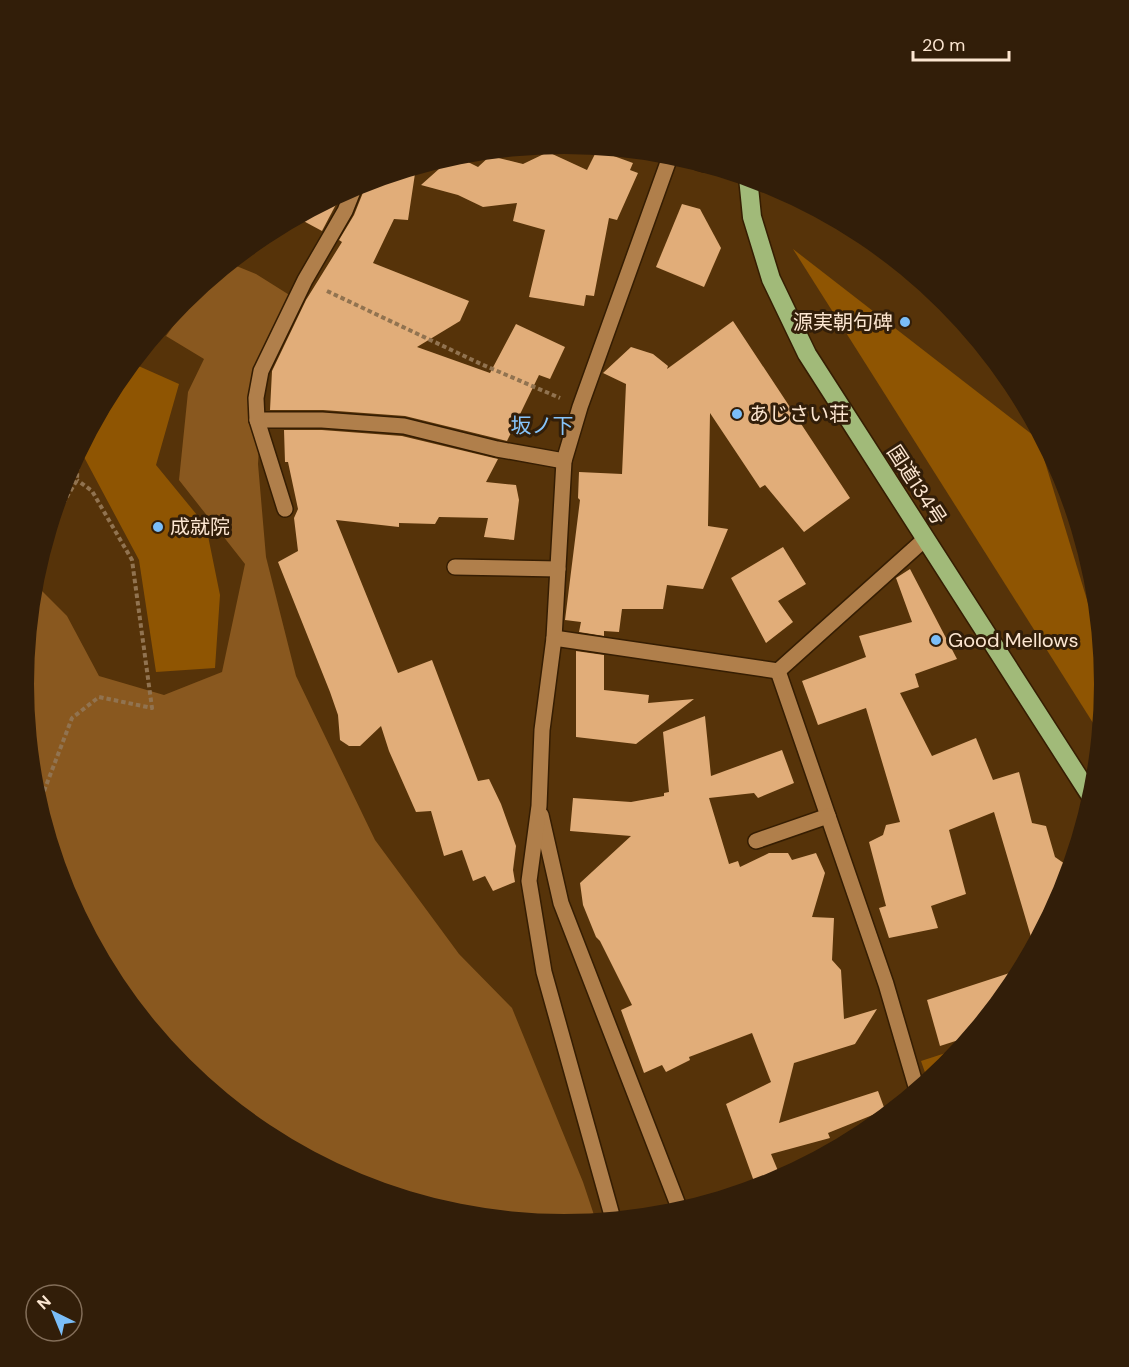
<svg xmlns="http://www.w3.org/2000/svg" width="1129" height="1367" font-family="'DM Sans','Noto Sans JP',sans-serif">
  <style>
    .green { fill: #8f5502 }
    .forest { fill: #89581f }
    .building { fill: #e1ad79 }
    .lines { fill: none; stroke-linecap: round; stroke-linejoin: round }
    .lane-casing { stroke: #351d02; stroke-width: 18 }
    .street-casing { stroke: #351d02; stroke-width: 18 }
    .highway-casing { stroke: #351d02; stroke-width: 21 }
    .path { stroke: #917350; stroke-width: 4; stroke-dasharray: 4.5 3; stroke-linecap: butt }
    .lane { stroke: #b07f4b; stroke-width: 15 }
    .street { stroke: #b07f4b; stroke-width: 15 }
    .highway { stroke: #a1ba79; stroke-width: 18 }
    .poi-dot { fill: #7bbef8; stroke: #321e09; stroke-width: 2 }
    .labels { text-anchor: middle; dominant-baseline: central; stroke-width: 6; stroke-linejoin: round; paint-order: stroke }
    .poi-label { font-size: 20px; fill: #fce6d1; stroke: #321e09; text-anchor: start }
    .street-label { font-size: 20px; fill: #fce6d1; stroke: #321e09 }
    .neighbourhood-label { font-size: 21px; fill: #87c5fb; stroke: #321e09 }
  </style>
  <rect width="100%" height="100%" fill="#563309"/>
  <g class="green">
    <path d="M793,249L1038,439L1102,649L1105,684L1100,734Z"/>
    <path d="M133,361L134,364L179,384L156,465L206,526L220,595L215,668L156,672L139,560L84,457V441L115,383Z"/>
    <path d="M961,1048L946,1066L928,1081L921,1061Z"/>
  </g>
  <path class="forest" d="M229,263L256,274L291,296L262,396L258,464L266,557L296,676L375,840L459,954L512,1008L583,1182L596,1221L564,1224L459,1214L357,1183L264,1133L182,1065L115,983L65,890L34,789L24,683L33,593L41,590L67,616L99,676L164,695L222,672L245,564L179,480L188,392L204,359L166,336L204,284Z"/>
  <g class="building">
    <path d="M597,150L633,163L630,170L638,173L617,220L609,218L594,296L586,295L584,306L529,297L545,230L513,221L517,203L483,207L458,195L421,185L449,160L456,162L460,158L478,167L490,156L523,164L548,152L587,170Z"/>
    <path d="M416,167L408,220L394,219L373,263L469,301L460,321L417,347L490,373L516,324L565,347L550,379L539,375L507,441L405,416L323,410H270L272,371L306,300L342,242L339,240L354,215L364,190V182Z"/>
    <path d="M342,193L322,231L296,217Z"/>
    <path d="M682,204L700,209L721,248L704,287L656,267Z"/>
    <path d="M733,321L850,498L804,532L765,485L760,488L710,413L708,526L728,529L703,589L667,585L663,609H622L619,632L604,631V636L579,632L581,622L565,620L580,500L578,498L579,472L622,474L626,384L603,373L631,347L653,354L668,366L667,369Z"/>
    <path d="M284,430H322L402,436L498,459L486,482L516,485L519,500L514,540L484,537L488,518L439,517L435,524L399,523V527L336,520L398,673L432,660L478,781L489,779L501,804L516,846L513,870L515,882L493,891L485,876L473,881L462,850L444,856L431,811L416,812L389,751L381,726L360,746H349L340,740L338,715L330,692L278,562L298,551L294,518L298,509L288,462H285Z"/>
    <path d="M783,547L806,584L778,601L793,622L766,643L731,578Z"/>
    <path d="M910,569L957,659L915,674L919,687L900,693L932,756L976,738L993,780L1019,772L1032,823L1046,826L1055,857L1065,864L1069,874L1064,891L1034,947L994,812L949,830L966,894L931,906L938,928L889,938L879,908L886,906L869,842L883,835L886,825L900,822L866,708L818,725L802,681L866,657L859,636L912,622L896,578Z"/>
    <path d="M576,651L604,655V690L649,695L648,703L694,699L636,744L576,737Z"/>
    <path d="M705,716L711,776L782,750L794,783L758,798L754,793L709,798L729,864L738,861L740,867L769,853H788L792,860L816,853L825,873L812,917L834,918L832,960L841,970L844,1019L877,1009L855,1044L794,1063L779,1123L878,1091L885,1110L828,1133L830,1138L771,1154L781,1178L756,1187L726,1104L771,1082L752,1033L689,1057L690,1060L666,1072L662,1065L644,1073L621,1010L632,1005L600,941L596,937L583,905L580,883L631,836L570,831L573,798L631,802L664,796V793L669,792L663,732Z"/>
    <path d="M1022,969L1014,984L971,1036L940,1046L927,1000Z"/>
  </g>
  <g class="lines">
    <g class="lane-casing">
      <g id="lane">
        <path d="M257,420H322L404,426L497,449L564,461"/>
        <path d="M285,509L257,420L256,398L261,371L305,280L345,211L355,186"/>
        <path d="M455,567L558,569"/>
      </g>
    </g>
    <g class="street-casing">
      <g id="street">
        <path d="M698,162L705,164"/>
        <path d="M554,638L778,671"/>
        <path d="M778,671L886,984L917,1090"/>
        <path d="M778,671L925,539"/>
        <path d="M541,815L561,903L680,1210"/>
        <path d="M756,841L828,816"/>
        <path d="M613,1219L544,972L529,881L539,806L542,730L554,638L564,461L580,407L671,154"/>
      </g>
    </g>
    <g class="highway-casing">
      <path id="highway" d="M748,177L752,217L771,279L807,354L1092,798"/>
    </g>
    <g class="path">
      <path d="M327,291L481,364L560,398"/>
      <path d="M51,523L77,480L78,452"/>
      <path d="M44,791L72,718L99,697L152,708L132,560L92,491L77,480"/>
      <path d="M68,895L79,912L93,943"/>
    </g>
    <use href="#lane" class="lane"/>
    <use href="#street" class="street"/>
    <use href="#highway" class="highway"/>
  </g>
  <g class="poi-dot">
    <circle cx="905" cy="322" r="6"/>
    <circle cx="737" cy="414" r="6"/>
    <circle cx="158" cy="527" r="6"/>
    <circle cx="936" cy="640" r="6"/>
  </g>
  <g class="labels">
    <g class="poi-label">
      <text x="893" y="322" text-anchor="end">源実朝句碑</text>
      <text x="749" y="414">あじさい荘</text>
      <text x="170" y="527">成就院</text>
      <text x="948" y="640">Good Mellows</text>
    </g>
    <g class="street-label">
      <text transform="translate(917 485) rotate(57)">国道134号</text>
    </g>
    <g class="neighbourhood-label">
      <text x="542" y="426">坂ノ下</text>
    </g>
  </g>
  <path d="M0 0H1129V1367H0ZM34 684a530 530 0 1 1 1060 0a530 530 0 1 1-1060 0Z" fill="#321e09" fill-rule="evenodd"/>
  <g transform="translate(54 1313) rotate(317)"><circle r="28" fill="#321e09" stroke="#836e59" stroke-width="1.5"/>
  <path d="M0-4.5L10 22L0 15L-10 22Z" fill="#7bbef8"/>
  <text y="-9" font-size="16" font-weight="bold" text-anchor="middle" fill="#fce6d1">N</text>
  </g>
  <path d="M913 51v9h96v-9" fill="none" stroke="#fce6d1" stroke-width="3"/>
  <text x="922" y="51" font-size="18" fill="#fce6d1" stroke="#321e09" stroke-width="4.5" paint-order="stroke">20 m</text>
</svg>
